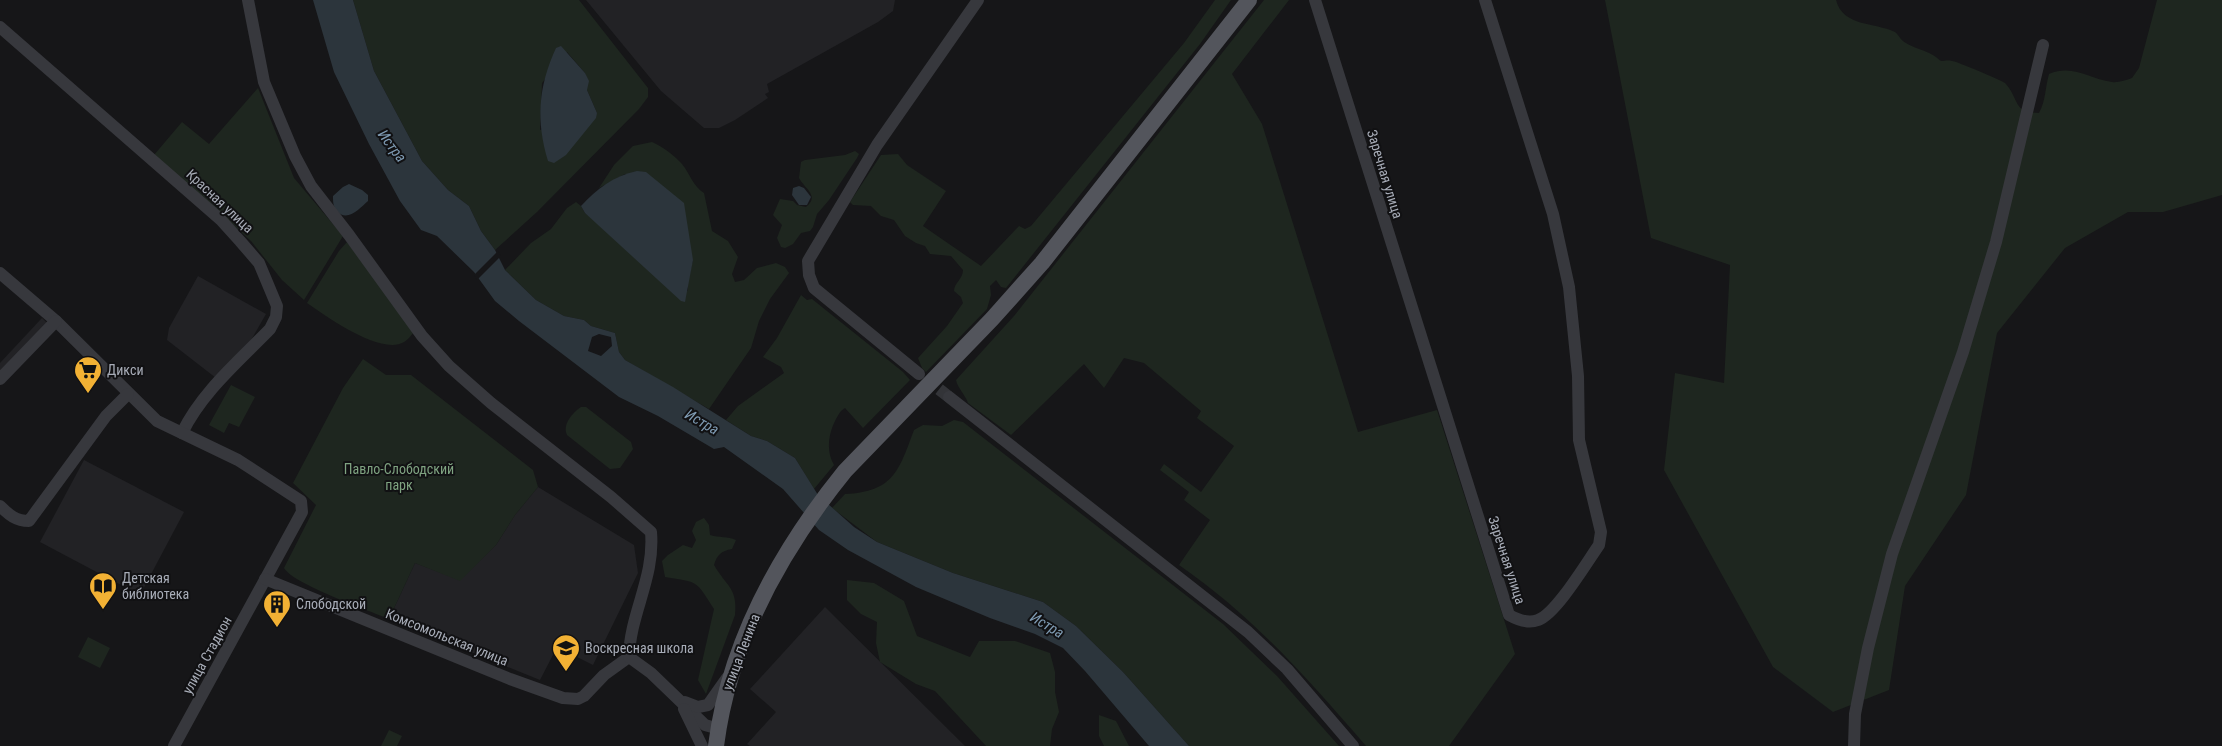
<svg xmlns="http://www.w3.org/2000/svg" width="2222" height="746" font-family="'Roboto Condensed',sans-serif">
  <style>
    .built { fill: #222225 }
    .green { fill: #1e261f; fill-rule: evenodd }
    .water { fill: #2c353c; fill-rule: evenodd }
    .pier { fill: #161618 }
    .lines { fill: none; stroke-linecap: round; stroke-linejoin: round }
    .minor-tunnel { stroke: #333438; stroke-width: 12; stroke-dasharray: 12 6; stroke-linecap: butt }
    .minor { stroke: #37383d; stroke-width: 12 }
    .major { stroke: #53555c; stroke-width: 16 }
    .labels { text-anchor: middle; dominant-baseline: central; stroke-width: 4; stroke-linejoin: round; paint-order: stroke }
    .street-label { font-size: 14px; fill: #a8adb8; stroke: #111113 }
    .poi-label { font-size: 14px; fill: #a8adb8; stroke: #111113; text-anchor: start }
    .park-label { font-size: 14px; fill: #7fa381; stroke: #111113 }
    .water-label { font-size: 15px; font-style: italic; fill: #7f9bb3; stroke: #111113 }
  </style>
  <rect width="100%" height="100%" fill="#161618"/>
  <g class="built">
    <path d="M586,0H895L893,11L878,22L767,84L769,92L765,94L768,98L735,120L719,128H704L661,91Z"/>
    <path d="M198,276L266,314L246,349L216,378L167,340L169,328Z"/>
    <path d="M42,318L48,324L0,374V363Z"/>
    <path d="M84,460L184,512L140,595L40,542Z"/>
    <path d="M538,487L634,545L638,573L593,665L557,647L540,680L389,619L415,563L460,580L496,545L515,515Z"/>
    <path d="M825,607L965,746H750L747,744L776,712L750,689Z"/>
  </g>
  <g class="green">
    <path d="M353,0H579L648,88V97L639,109L537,212L495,250L481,231L469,206L448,190L422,161L374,71ZM567,52L585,73L587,90L597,113L540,130L542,83Z"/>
    <path d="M1215,0H1231L1200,44L1006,288L1001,287L996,280L990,286L991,295L987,309L926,372L922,368L918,358L947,326L963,303L961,297L954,291C954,283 963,279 963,270L951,256L930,254L925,246L916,243L905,236L894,220L881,216L871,206L853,205L850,202L881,155L898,154L907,165L946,191L923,226L981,266L1019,226L1025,229L1031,226L1184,43Z"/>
    <path d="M1264,0H1289L1232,74L1262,124L1358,432L1437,410L1515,654L1449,746H1366C1307,678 1254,617 1179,565L1210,520L1184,500L1189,492L1160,470L1164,464L1201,492L1234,446L1197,418L1201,411L1144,363L1124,358L1104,388L1084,364L1011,435L968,403C965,394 958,389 956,380L1014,316Z"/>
    <path d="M1605,0H1836C1843,27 1874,22 1895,32C1899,35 1901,41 1906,43C1919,51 1927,49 1941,61C1944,61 1948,60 1952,61C1956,61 2003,81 2005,83C2020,99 2012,113 2039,113C2046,100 2045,88 2049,74C2074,64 2088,79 2112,82C2118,83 2126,80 2132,78L2139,68L2157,0H2222V195L2163,212H2128L2065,248L1997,333L1966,495L1905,586L1889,690L1833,712L1773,667L1664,470L1675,373L1724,383L1730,265L1651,238Z"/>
    <path d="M258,88L294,178L343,236L304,300L282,280L251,241L154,155L182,122L209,144Z"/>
    <path d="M652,142C663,147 674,155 682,164C690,174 693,186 704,193L712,231L728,241L738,257L732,274L735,282L744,280L757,268L776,263L785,267L789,273L770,299L759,321L751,348L709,409L625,360L619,352L615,333L591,326L584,320L564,316L536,300L505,270L531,243L551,229L567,208L576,202L581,206L585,213L688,291V281L693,260L625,174L599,188L614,165L633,146Z"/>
    <path d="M855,151L859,154L857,158L829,200L817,214L813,227L810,231L801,233L793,244L785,248L781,247L777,238L782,225L773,215L780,199L793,201L797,205L806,207C820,196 805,189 799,178L801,162L805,160L845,155Z"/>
    <path d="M347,242L415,331C412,334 408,340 404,342C381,356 326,316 307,303L339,251Z"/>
    <path d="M801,295L807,300L812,299L903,372L910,380L863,428L845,408L841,411C830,426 824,448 834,465L814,489L795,458L767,441L751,436L726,420L738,406L784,373L781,367L763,357L777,338Z"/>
    <path d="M363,359L386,375H411L533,470L538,487L515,515L496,545L460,581L415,563L389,619C368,610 293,584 284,568L316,505L293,483L343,388Z"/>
    <path d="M231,385L255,397L239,427L229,423L224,433L209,425Z"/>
    <path d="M581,407H586L631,442L633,449L620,468L610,469L567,435C562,425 572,413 581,407Z"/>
    <path d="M954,420L963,422L1223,624L1277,676L1339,746H1189L1123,672L1076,626L1043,602L953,573L877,542L832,508L845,494C894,492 899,470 914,430L923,425L942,426Z"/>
    <path d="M704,518L709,525L710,535C720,538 727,536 736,540L732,549C721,551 717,555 714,565C726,586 738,588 735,615L706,694L698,680L714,609C695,579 699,583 665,577L662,561L668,555L683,545L692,548L696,540L692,531L696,522Z"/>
    <path d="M847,580L874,583L904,601L917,636L970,657L979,641H1015L1050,653L1055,672V692L1059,712L1052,729L1050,746H986L935,691L916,684L880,662L876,643L877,622L861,614L847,600Z"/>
    <path d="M88,637L110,648L100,668L78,657Z"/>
    <path d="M1099,715L1116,721L1129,746H1104L1099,736Z"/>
    <path d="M389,730L402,736L397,746H381Z"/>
  </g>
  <g class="water">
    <path d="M313,0H353L374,71L422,161L448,190L469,206L481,231L495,250L505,270L536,300L564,316L584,320L591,326L615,333L619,352L625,360L673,387L751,436L767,441L795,458L818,495L854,527L877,542L953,573L1043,602L1076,626L1123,672L1189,746H1149L1085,671L1063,648L1035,634L990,618L916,587L848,550L819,530L783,489L724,447L714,449L658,416L619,397L519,321L495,301L474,272L437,236L421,230L400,201L369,144L334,72ZM599,334L611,337L612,346L601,356L588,351L592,337Z"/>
    <path d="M561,46L585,73L589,81L587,90L597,113L596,118L566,155L554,163L548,161C536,121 538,87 556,48Z"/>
    <path d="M637,171L646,172L684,203L693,260L685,302L681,301L585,213L581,206C597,189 613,176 637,171Z"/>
    <path d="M349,184L362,190L368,195V201C360,208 347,223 337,211C333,206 333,202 333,196L343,187Z"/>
    <path d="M799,186L804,188L811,197L807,205H799L792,195L793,188Z"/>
  </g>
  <path class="pier" d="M498,251L501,256L477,280L474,275Z"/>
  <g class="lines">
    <path class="minor-tunnel" d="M925,378L949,397"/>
    <g class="minor">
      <path d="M248,0L264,82L295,156L311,186L349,235L422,336L449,366L491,403L611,497L651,532C655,578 630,613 629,657"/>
      <path d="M1315,0L1509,615C1518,620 1528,624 1538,620C1556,614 1587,562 1599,545L1601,532L1579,440L1578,376L1569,287L1553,214L1485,0"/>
      <path d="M0,27L221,220L240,241L259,263L277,306L276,317L270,329C238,362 202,392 182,433"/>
      <path d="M0,273L56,321L157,421L238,460L301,501L302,512L174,746"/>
      <path d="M919,374L814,288L809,275L808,261L877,145L978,0"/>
      <path d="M0,379L56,321"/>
      <path d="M949,397L1248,632L1287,669L1353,746"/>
      <path d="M0,506C9,515 16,521 29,521L106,416L128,394"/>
      <path d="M265,579L510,679L563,698L578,699L584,696L604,675L629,657"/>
      <path d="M629,657L651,673L705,725L719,729"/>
      <path d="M685,702L698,707L708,705L727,678"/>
      <path d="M684,709L702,746"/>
      <path d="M1854,746L1855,714L1868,648L1892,554L1963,352L1996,242L2043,45"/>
    </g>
    <path class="major" d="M716,746C729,643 781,550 845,471L992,319L1042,263L1249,0"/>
  </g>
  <defs>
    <g id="supermarket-pin" transform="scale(1.4375)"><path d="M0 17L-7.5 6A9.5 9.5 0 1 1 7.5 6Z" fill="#f2b134" stroke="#111113"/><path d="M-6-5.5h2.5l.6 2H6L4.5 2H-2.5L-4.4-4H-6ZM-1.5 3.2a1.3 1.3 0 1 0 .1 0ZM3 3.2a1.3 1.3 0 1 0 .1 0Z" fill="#111"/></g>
    <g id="library-pin" transform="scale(1.4375)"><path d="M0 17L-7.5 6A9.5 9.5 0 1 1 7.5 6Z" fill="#f2b134" stroke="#111113"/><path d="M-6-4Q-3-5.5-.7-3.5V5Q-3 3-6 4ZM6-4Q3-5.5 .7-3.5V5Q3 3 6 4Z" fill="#111"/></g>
    <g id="building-pin" transform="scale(1.4375)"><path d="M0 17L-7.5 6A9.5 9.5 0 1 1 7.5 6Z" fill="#f2b134" stroke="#111113"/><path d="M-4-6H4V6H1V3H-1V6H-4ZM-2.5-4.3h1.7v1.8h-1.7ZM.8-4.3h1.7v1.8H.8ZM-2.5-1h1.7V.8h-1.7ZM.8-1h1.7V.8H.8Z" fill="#111"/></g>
    <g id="school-pin" transform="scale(1.4375)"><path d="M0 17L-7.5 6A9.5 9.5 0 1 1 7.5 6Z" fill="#f2b134" stroke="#111113"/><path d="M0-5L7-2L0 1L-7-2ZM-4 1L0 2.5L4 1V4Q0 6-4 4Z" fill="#111"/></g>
  </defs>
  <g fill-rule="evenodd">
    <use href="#supermarket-pin" x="88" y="370"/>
    <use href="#library-pin" x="103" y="586"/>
    <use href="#building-pin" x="277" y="604"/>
    <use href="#school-pin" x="566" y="648"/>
  </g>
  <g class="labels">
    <g class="street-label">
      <text transform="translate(1385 174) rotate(73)">Заречная улица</text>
      <text transform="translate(220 201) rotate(43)">Красная улица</text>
      <text transform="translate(1507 560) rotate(72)">Заречная улица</text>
      <text transform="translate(447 637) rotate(22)">Комсомольская улица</text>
      <text transform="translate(741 652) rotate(-69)">улица Ленина</text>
      <text transform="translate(207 655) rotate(-61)">улица Стадион</text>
    </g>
    <g class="poi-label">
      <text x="107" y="370">Дикси</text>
      <text x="122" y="578">Детская<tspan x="122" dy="16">библиотека</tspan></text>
      <text x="296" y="604">Слободской</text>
      <text x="585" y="648">Воскресная школа</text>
    </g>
    <g class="park-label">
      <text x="399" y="469">Павло-Слободский<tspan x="399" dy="16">парк</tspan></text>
    </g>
    <g class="water-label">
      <text transform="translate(392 146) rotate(53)">Истра</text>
      <text transform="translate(702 422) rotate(30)">Истра</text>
      <text transform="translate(1047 625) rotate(31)">Истра</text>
    </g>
  </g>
</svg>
